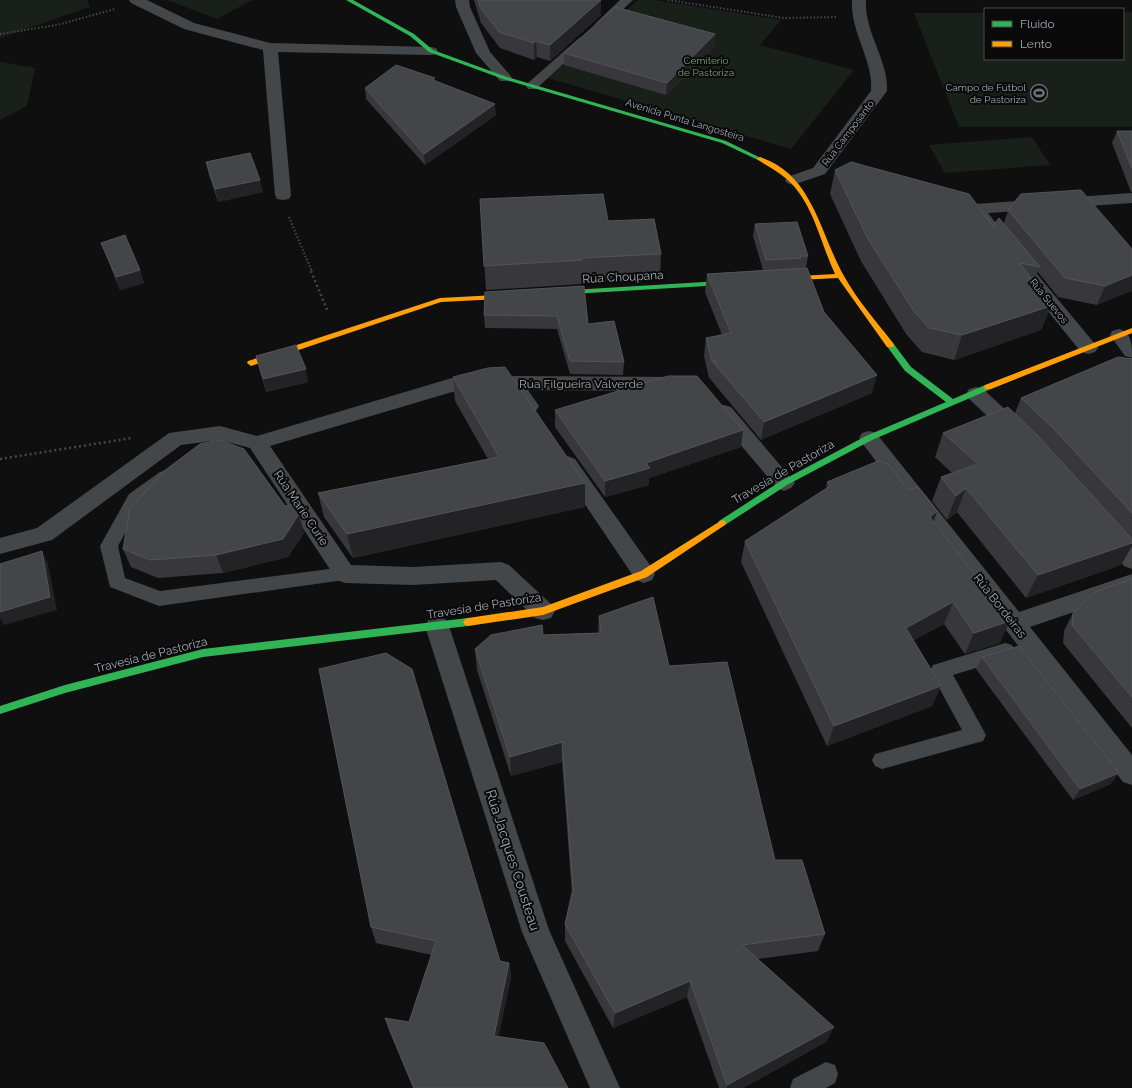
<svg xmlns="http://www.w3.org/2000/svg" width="1132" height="1088" font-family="Raleway,sans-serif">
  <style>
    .green { fill: #19201a }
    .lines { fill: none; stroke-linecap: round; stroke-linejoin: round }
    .path-far1 { stroke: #45474b; stroke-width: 2; stroke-dasharray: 1.5 2; stroke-linecap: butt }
    .path { stroke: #45474b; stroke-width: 2.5; stroke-dasharray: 2 3; stroke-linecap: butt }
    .lane { fill: #444749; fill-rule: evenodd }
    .street { fill: #444749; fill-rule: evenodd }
    .fast { fill: #30b455; fill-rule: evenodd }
    .slow { fill: #ff9f0a; fill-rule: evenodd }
    .wall { fill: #38383c }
    .shaded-wall { fill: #232325 }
    .building { fill: #434549; stroke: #515459 }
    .labels { text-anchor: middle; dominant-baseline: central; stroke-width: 4; stroke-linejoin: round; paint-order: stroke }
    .far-park-label { font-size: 10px; fill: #7aa074; stroke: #0a0a0b }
    .far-poi-label { font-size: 10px; fill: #9fa9b3; stroke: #0a0a0b; text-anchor: end }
    .far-street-label { font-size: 10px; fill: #9fa9b3; stroke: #0a0a0b }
    .street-label { font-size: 12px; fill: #9fa9b3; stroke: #0a0a0b }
    .near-street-label { font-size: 14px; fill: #9fa9b3; stroke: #0a0a0b }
  </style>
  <rect width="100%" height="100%" fill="#0f0f10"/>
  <g class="green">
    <path d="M0,0H87L90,7L0,38Z"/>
    <path d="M167,0H252L217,19Z"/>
    <path d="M638,0H655L781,20L760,45L854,70L791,149L548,78Z"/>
    <path d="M1123,12H1132V127H959L914,13H985V59H1123Z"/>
    <path d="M0,62L35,68L27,106L0,120Z"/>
    <path d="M1032,137L1050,165L945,173L929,145Z"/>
  </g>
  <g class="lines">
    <g class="path-far1">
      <path d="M668,0L784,18L836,17"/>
      <path d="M0,34L57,25L115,9"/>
      <path d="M289,217L312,272"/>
    </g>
    <g class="path">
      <path d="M311,271L328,312"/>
      <path d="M0,459L132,438"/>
    </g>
    <g class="lane">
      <path d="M620,0H633L605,26H597L595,24L597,22Z"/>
      <path d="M582,37L588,41L586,43L536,89H528L526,86L528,83L578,39Z"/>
      <path d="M166,470L172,472L175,476L172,480L141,504L118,546L125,578L160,591L345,567L351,569L354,574L351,579L159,606L110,587L100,546L129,494L160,472Z"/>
      <path d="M1005,643L1012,645L1015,651L1012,657L953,675L986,735L983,741L882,769L875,766L872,760L875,754L962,730L930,671L933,665Z"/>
      <path d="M826,1062L835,1065L838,1074L835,1083L826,1088H790L793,1079Z"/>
    </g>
    <g class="street">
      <path d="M129,0H147L194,23L270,43L431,47L436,48L438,51L436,54L431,55L278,52L291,195L289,199L283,200L277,199L275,195L263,50L184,29L131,3Z"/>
      <path d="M455,0H469L470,7L490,52L510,75L512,78L510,81H500L476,53L456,7Z"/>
      <path d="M852,0H866C864,32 889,61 887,91L825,174L793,185L787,183L785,180L787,177L813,168L871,91C874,61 850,32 852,0Z"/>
      <path d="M1132,193V203L988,213L999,227L996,231C982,234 974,220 967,209L969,205L975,204Z"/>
      <path d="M1015,254L1021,255L1095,344L1098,348L1095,352L1088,354L1081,352L1009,263L1006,259L1009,255Z"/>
      <path d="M1119,329C1132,333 1132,345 1132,358L1125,356L1110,335L1112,331Z"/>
      <path d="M513,376L673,377L680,379L683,384L680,389L673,391L528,390L539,406L536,411L529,413L522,411L503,383L506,378Z"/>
      <path d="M484,377L491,379L494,384L491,389L484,391L452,392L270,446L351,565L413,567L501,562L509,565L551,604L555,611L551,618L543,620L535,618L496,580L413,585L345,583L337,580L250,448L220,440L181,445L52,540L0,554V538L37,528L169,433L220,426L257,436L452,378Z"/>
      <path d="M976,387L983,389L1024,427L1027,432L1024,437L1017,439L1010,437L969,399L966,394L969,389Z"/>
      <path d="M724,405L731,407L791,478L795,483L791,488L784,491L777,488L717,417L714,412L717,407Z"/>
      <path d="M869,431L876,433L1019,612L1132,574V592L1030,627L1132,755V785L1123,782L862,443L859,438L862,433Z"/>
      <path d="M568,456L575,459L652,568L655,574L652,580L644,583L636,580L561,469L558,464L561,459Z"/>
      <path d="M1108,524L1116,526L1132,545V569L1124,566L1097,532L1100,526Z"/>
      <path d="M437,617L445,619L449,626L549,930L620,1088H590L522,932L425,626L429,619Z"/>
    </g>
    <g class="fast">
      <path d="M346,0H353L414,34L433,50L507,77L726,141L763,159L758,160L722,143L503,79L429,52L410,36Z"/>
      <path d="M737,280L741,282L740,284L555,295L551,293L555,291Z"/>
      <path d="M890,342L893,343L911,367L953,399L985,385H991L992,387L991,389L872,440L787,485L725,525H719L718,523L719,521L781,481L866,436L946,402L905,371L886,345Z"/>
      <path d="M468,618L471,619L473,622L471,625L468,626L203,657L65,693L0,714V706L65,685L203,649Z"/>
    </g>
    <g class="slow">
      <path d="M760,157C813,174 820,234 844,276C857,300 876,321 893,343L894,345L893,347H887L838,278L778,281L777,279L781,277L835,274C821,244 814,207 791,183C781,173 769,167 758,160L757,159Z"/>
      <path d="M515,294H518V298L441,302L254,365L251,366L247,363L248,361L440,298Z"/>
      <path d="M1132,328V333L991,389H985L984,387L985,385Z"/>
      <path d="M722,520L725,521L726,523L725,525L647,577L543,615L468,626L465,625L463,622L465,619L468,618L543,607L641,571Z"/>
    </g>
  </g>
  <g class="wall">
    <path d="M474,0H601V15L550,61L537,57L534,60L500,48L481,23Z"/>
    <path d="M715,34L714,47L666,95L564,65V53Z"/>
    <path d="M435,81L496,115L425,165L366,99L365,88Z"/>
    <path d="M1117,131H1132V192H1131L1112,143Z"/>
    <path d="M206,162L263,192L218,202L209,175Z"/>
    <path d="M835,170L993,226L1004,223L1008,210L1132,249L1097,305L1058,297L1038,272L1034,282L1051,306L1041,330L954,360L922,352L906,334L861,261L830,194Z"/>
    <path d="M480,199L608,221L661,254L660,278L582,282V284L486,290Z"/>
    <path d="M755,224L808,256L806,268L824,312L872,393L761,440L711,380V379L709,378L704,356L706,338L722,335L705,292L707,274L763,270L753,236Z"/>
    <path d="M101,243L140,270L144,283L120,290L106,255Z"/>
    <path d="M485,292L588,324L624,362L623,375L570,374L557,329L485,328L484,315Z"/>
    <path d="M256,356L308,382L266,392Z"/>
    <path d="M1132,359V546L1121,565L1026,598L957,512L947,520L932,501L941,477L952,473L935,457L943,433L1015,413L1021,398Z"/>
    <path d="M453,377L585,507L353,558L324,517L318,493L488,459L455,401Z"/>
    <path d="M555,410L741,447L649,478V485L605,497L555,427Z"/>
    <path d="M827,482L908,490L937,511L934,522L1000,643L965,654L944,624L913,640L941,686L932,706L827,746L741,562L745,541L826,489Z"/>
    <path d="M304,533L288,557L223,573L158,578L131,567L123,549Z"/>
    <path d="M1132,579V728L1063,643L1064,631L1073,613Z"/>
    <path d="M599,616L669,666L775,860L825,934L818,951L758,959L834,1027L826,1042L743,1088H719L687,997L613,1028L565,941V924L572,894L562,762L511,776L477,670L475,649L543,635L598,633Z"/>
    <path d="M982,657L1111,784L1073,800L976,669Z"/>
    <path d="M319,669L500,961L509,963L511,978L498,1036L568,1088H413L390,1033L385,1018L409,1022L432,955L376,943L371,927Z"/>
  </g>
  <g class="shaded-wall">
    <path d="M601,0V15L550,61V45Z"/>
    <path d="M715,34L714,47L666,95L667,83Z"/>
    <path d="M536,41L537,57L534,60V43Z"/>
    <path d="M495,104L496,115L425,165L424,154Z"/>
    <path d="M260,180L263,192L218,202L215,189Z"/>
    <path d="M140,270L144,283L120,290L116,277Z"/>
    <path d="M1132,275V291L1097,305L1105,286Z"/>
    <path d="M1051,306L1041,330L954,360L962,335Z"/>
    <path d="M306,369L308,382L266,392L263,379Z"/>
    <path d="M877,375L872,393L761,440L764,422Z"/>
    <path d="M743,430L741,447L649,478V485L605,497V481L646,463Z"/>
    <path d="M585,483V507L353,558L347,534Z"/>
    <path d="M966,488L957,512L947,520L956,496Z"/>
    <path d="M937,511L930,533V517Z"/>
    <path d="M299,514L304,533L288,557L223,573L216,555Z"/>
    <path d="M1132,543V546L1121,565L1026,598L1038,575Z"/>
    <path d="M42,551L48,564L57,610L4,625L0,618V612Z"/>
    <path d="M953,602L944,624L898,649L906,628Z"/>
    <path d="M1010,621L1000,643L965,654L974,633Z"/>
    <path d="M941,686L932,706L827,746L834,726Z"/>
    <path d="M562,742V762L511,776L510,757Z"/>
    <path d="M1119,773L1111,784L1073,800L1080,789Z"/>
    <path d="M509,963L511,978L496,1050L494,1036Z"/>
    <path d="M690,981L687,997L613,1028L615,1013Z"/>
    <path d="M834,1027L826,1042L743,1088H727V1085Z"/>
  </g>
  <g class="building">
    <path d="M478,0H601L550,45L536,41L534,43L499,32L480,7Z"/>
    <path d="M615,7L715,34L667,83L564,53Z"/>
    <path d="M396,65L435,78L433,80L495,104L424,154L365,88Z"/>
    <path d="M1117,131H1132V168Z"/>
    <path d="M250,153L260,180L215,189L206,162Z"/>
    <path d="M851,162L969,194L993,226L999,218L1040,267L1020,263L1051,306L962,335L929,328L913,310L867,237L835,170Z"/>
    <path d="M1081,190L1132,249V275L1105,286L1065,278L1008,210L1021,194Z"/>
    <path d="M603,194L608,221L654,219L661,254L582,258V260L484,266L480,199Z"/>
    <path d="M797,222L808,256H800L801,258L766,260L755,224Z"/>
    <path d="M125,235L140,270L116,277L101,243Z"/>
    <path d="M807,268L824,312L877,375L764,422L713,362L717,361H712L706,338L731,333L707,274Z"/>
    <path d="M584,286L588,324L614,321L624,362L570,361L557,316L484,315L485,292Z"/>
    <path d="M296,345L306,369L263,379L256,356Z"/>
    <path d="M1118,357L1132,359V513L1053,428L1021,398Z"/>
    <path d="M505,367L585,483L347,534L318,493L499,457L453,377L488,368Z"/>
    <path d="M668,376H697L743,430L646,463L650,468L605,481L555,410Z"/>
    <path d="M1008,407L1038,436L1132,539V543L1038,575L966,488L956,496L941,477L978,464L943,433Z"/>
    <path d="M220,440L244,449L285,506L293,504L299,514L283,539L216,555L150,560L123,549L130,509L164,471L200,444Z"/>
    <path d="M878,461L888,464L908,490L918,487L937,511L930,517L1010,621L974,633L953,602L906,628L941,686L834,726L745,541L830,486L827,482Z"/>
    <path d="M42,551L50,597L0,612V564Z"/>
    <path d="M1131,579H1132V697L1072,625L1073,613L1095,592Z"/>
    <path d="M653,597L669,666L727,662L775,860H802L825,934L742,945L834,1027L727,1085L690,981L615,1013L565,924L573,889L562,742L510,757L475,649L491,635L542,625L543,635L601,633L599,616Z"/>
    <path d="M1019,646L1119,773L1080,789L982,657Z"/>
    <path d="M386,653L412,669L500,961L509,963L494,1036L544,1043L568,1088H414L385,1018L409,1022L436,941L371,927L319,669Z"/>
  </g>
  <defs>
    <g id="stadium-ring" transform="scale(0.9)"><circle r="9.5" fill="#0a0a0b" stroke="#6d737a" stroke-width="1.5"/><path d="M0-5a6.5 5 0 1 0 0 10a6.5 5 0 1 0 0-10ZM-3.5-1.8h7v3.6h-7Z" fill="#6d737a"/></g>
  </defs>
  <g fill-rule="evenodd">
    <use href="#stadium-ring" x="1039" y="93"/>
  </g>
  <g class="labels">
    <g class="far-park-label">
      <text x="706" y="60">Cemiterio<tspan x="706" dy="12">de Pastoriza</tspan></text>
    </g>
    <g class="far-poi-label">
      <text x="1026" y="87">Campo de Fútbol<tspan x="1026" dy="12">de Pastoriza</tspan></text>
    </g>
    <g class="far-street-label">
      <text transform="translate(685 120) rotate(17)">Avenida Punta Langosteira</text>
      <text transform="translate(848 133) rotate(-53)">Rúa Camposanto</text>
      <text transform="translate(1049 301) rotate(51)">Rúa Suevos</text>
    </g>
    <g class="street-label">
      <text transform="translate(623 277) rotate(-3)">Rúa Choupana</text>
      <text x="581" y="384">Rúa Filgueira Valverde</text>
      <text transform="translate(783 472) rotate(-30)">Travesía de Pastoriza</text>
      <text transform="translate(301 508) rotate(56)">Rúa Marie Curie</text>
      <text transform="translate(484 606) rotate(-9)">Travesía de Pastoriza</text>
      <text transform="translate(1000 606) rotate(52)">Rúa Bordeiras</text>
      <text transform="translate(151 655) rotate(-14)">Travesía de Pastoriza</text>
    </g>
    <g class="near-street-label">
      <text transform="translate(513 860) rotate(72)">Rúa Jacques Cousteau</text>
    </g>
  </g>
  <rect x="984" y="8" width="140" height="52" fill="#0a0a0b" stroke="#464a4e"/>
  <rect x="992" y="21" width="20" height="6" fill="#30b455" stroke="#464a4e"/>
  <text x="1020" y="28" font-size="12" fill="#9fa9b3">Fluido</text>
  <rect x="992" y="41" width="20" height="6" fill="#ff9f0a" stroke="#464a4e"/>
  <text x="1020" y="48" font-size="12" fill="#9fa9b3">Lento</text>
</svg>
